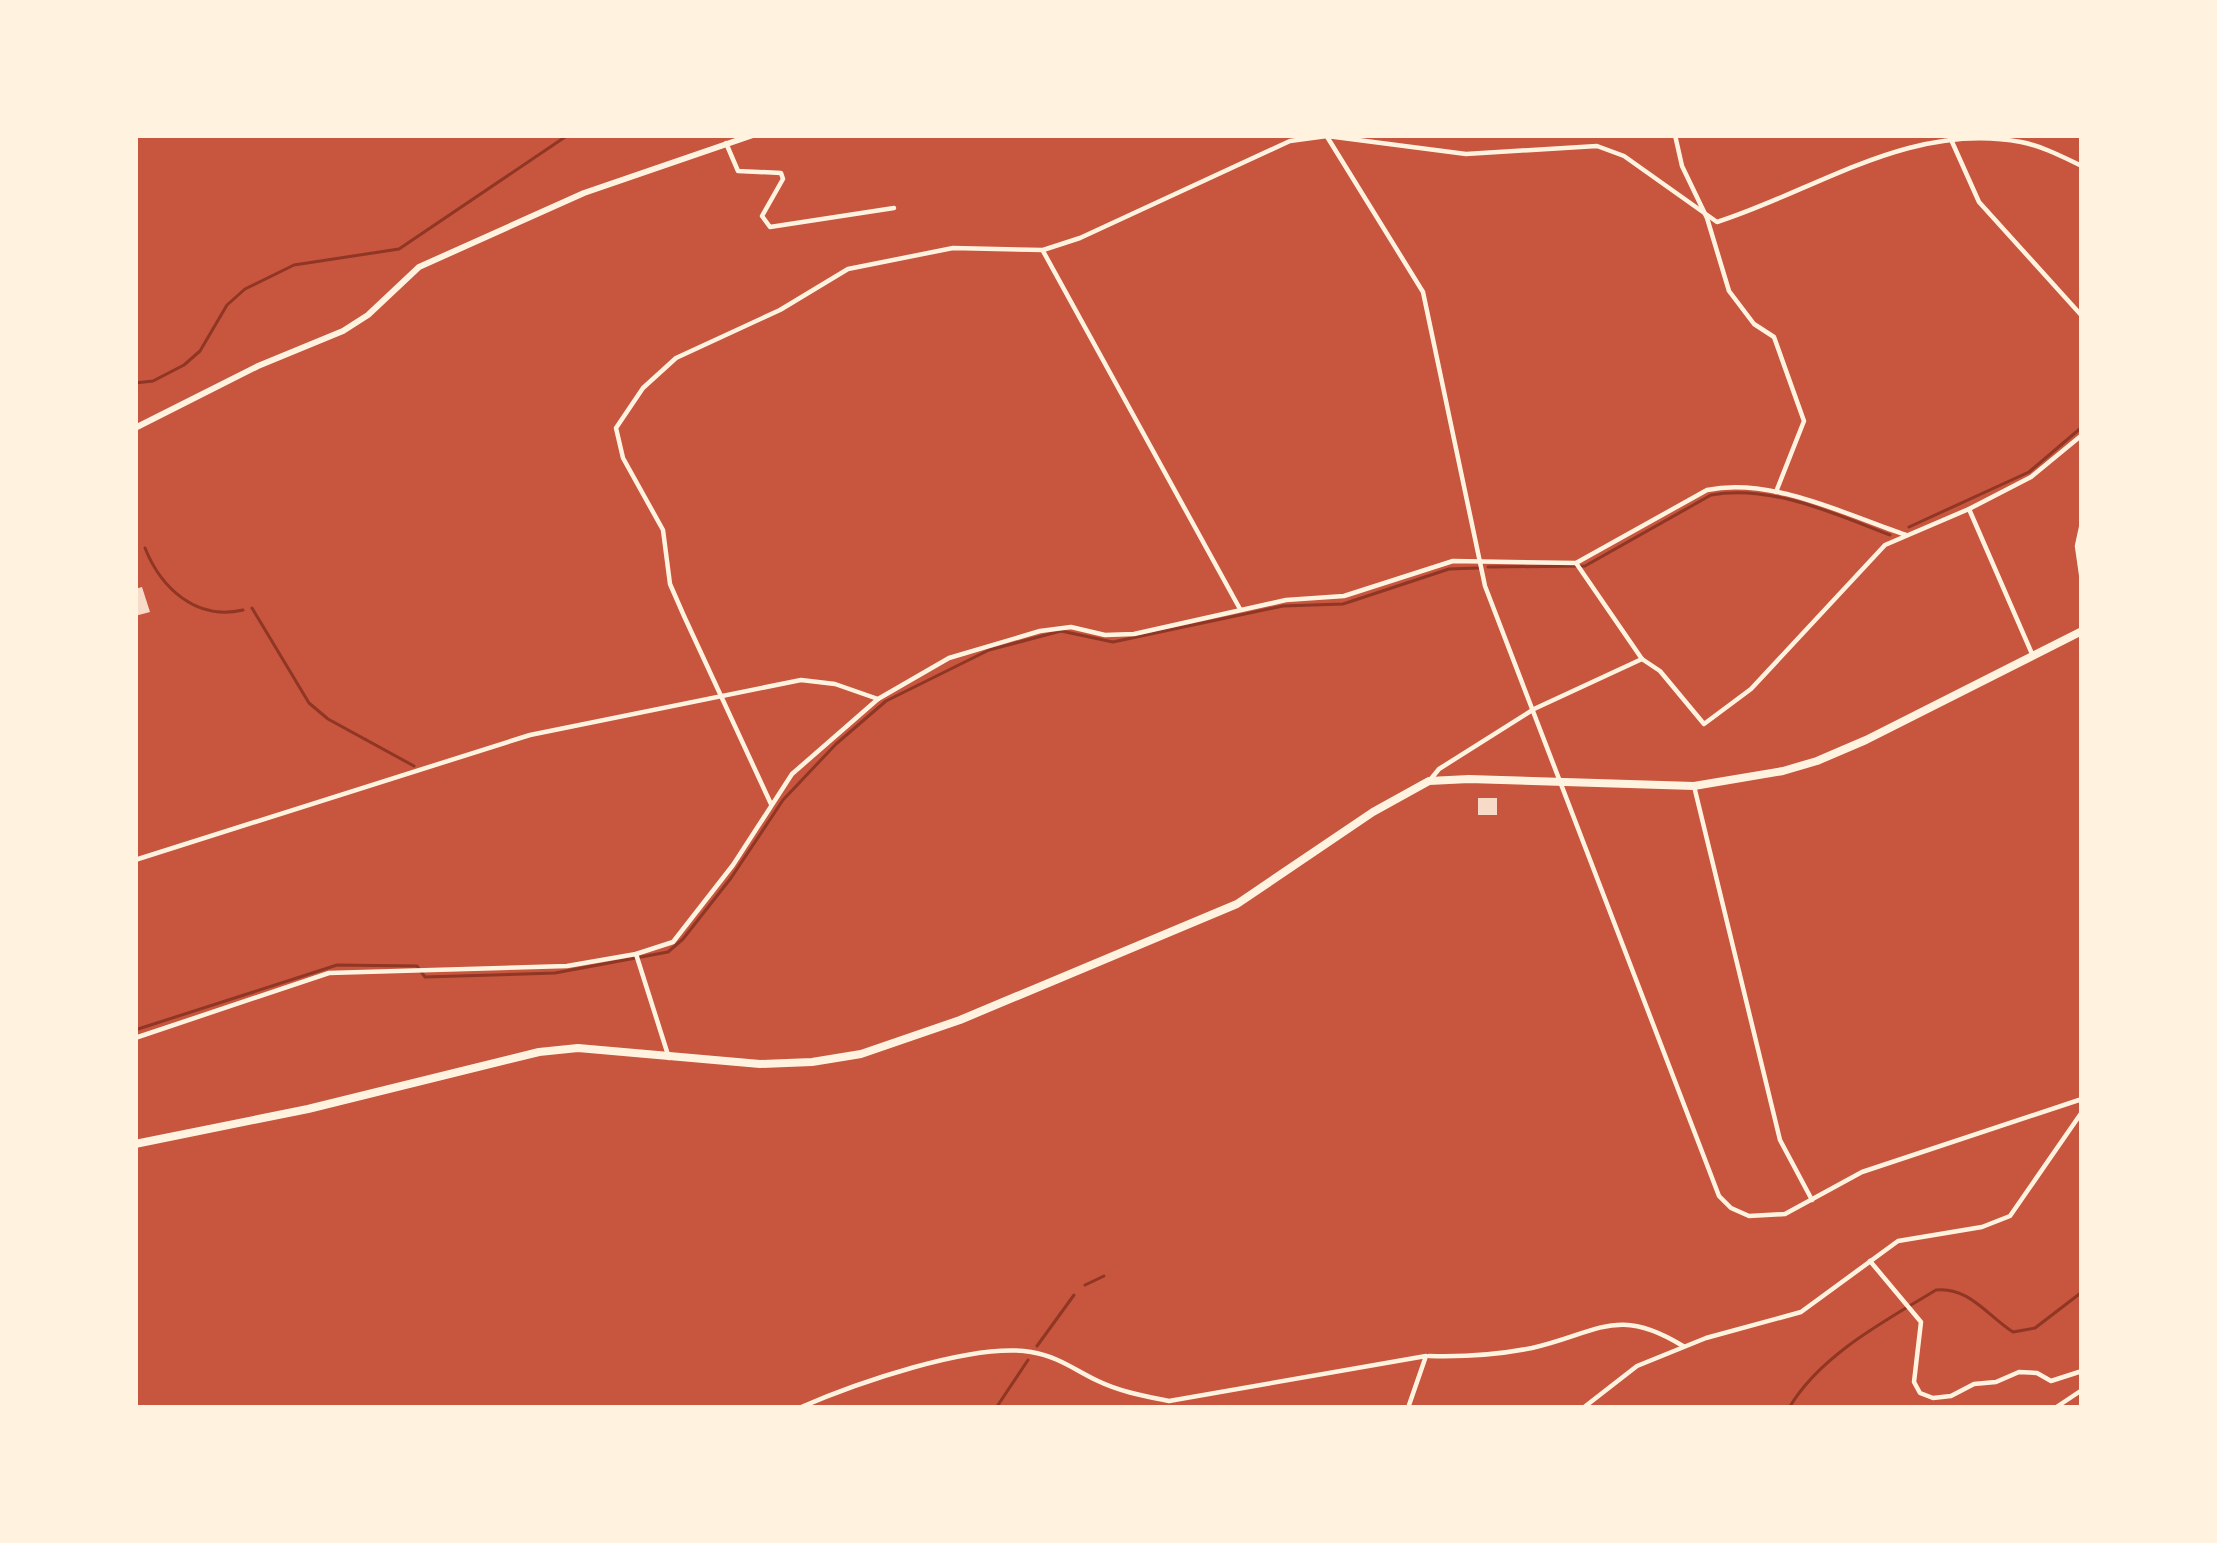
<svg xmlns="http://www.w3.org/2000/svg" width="2217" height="1543" font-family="'PT Sans Narrow',sans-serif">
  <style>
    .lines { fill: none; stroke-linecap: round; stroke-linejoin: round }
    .stream { stroke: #8f3625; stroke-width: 3 }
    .building { fill: #f7dbc8 }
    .minor { stroke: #fff3e0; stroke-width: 4.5 }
    .tertiary { stroke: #fff3e0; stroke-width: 6 }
    .secondary { stroke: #fff3e0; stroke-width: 8 }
  </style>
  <rect width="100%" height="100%" fill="#c8553d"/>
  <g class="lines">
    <g class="stream">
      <path d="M135,383L153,381L184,365L200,351L227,305L245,289L294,265L399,249L568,135"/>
      <path d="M1909,527L2029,472L2082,427"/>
      <path d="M135,539H136"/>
      <path d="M145,548C161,588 196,621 243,610"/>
      <path d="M1488,567L1585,566L1711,495C1771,484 1835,514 1890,535"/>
      <path d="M252,608L309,703L328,719L414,766"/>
      <path d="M135,1030L337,965L417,966L425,977L555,973L668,952L683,939L731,878L783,800L836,744L886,701L989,650L1061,631L1113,642L1283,606L1343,604L1449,569L1478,568"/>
      <path d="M1085,1285L1104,1276"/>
      <path d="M1037,1346L1074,1295"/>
      <path d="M996,1408L1028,1360"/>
      <path d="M1789,1408C1820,1355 1885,1321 1936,1290C1968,1286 1988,1316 2013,1332L2035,1328L2082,1292"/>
    </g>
  </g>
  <g class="building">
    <path d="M142,587L150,612L135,616V589Z"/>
    <rect x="1478" y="798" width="19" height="17"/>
  </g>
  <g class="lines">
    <g class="minor">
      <path d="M1326,135L1423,292L1485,586L1719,1196L1731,1208L1749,1216L1785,1214L1862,1172L2082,1099"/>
      <path d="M1675,135L1682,166L1707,218L1729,291L1754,324L1774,337L1804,421L1776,492"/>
      <path d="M1949,135L1979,202L2082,316"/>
      <path d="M726,143L738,171L781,173L783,179L762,216L770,227L894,208"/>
      <path d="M1043,251L1240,609"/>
      <path d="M1969,509L2033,656"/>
      <path d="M2082,523L2077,546L2082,581"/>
      <path d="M1576,563L1642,659L1660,671L1704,724L1751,689L1885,545L1969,509L2031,477L2082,435"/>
      <path d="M1430,780L1439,769L1534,709L1642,659"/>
      <path d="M1694,786L1780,1140L1812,1200"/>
      <path d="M771,804L684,616L670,584L663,530L623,458L616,428L643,388L676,358L780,310L848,269L953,248L1043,250L1080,238L1290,141L1327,136L1466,154L1597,146L1624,156L1717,222C1817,190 1911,121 2021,142C2042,146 2063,157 2082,166"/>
      <path d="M135,860L530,735L801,680L835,684L878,699"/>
      <path d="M636,954L669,1058"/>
      <path d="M135,1038L329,973L567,966L636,954L673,942L733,865L792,774L878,699L949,658L1040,631L1071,627L1105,635L1134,634L1286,600L1344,596L1453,561L1576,563L1707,490C1772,477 1844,514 1906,535"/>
      <path d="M1870,1261L1921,1322L1914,1382L1920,1393L1933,1398L1951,1396L1974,1384L1996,1382L2019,1372L2037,1373L2051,1381L2082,1371"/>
      <path d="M1429,1356C1464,1357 1497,1355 1532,1348C1598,1333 1617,1305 1683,1346"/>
      <path d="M799,1408C854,1384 973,1342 1031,1352C1057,1356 1075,1370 1098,1381C1121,1392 1144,1396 1169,1401L1426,1356L1408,1408"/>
      <path d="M1583,1408L1637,1366L1706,1338L1801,1312L1898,1241L1982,1227L2010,1216L2082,1112"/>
      <path d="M2055,1408L2082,1390"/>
    </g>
    <path class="tertiary" d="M135,428L258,366L343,331L368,315L419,267L584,193L753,135"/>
    <path class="secondary" d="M135,1144L308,1109L539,1052L578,1048L760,1064L812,1062L861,1054L960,1020L1237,904L1373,812L1429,781L1469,779L1694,786L1783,771L1817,761L1866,740L2082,631"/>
  </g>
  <rect width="2217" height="1543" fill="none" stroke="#fff3e0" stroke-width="276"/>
</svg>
